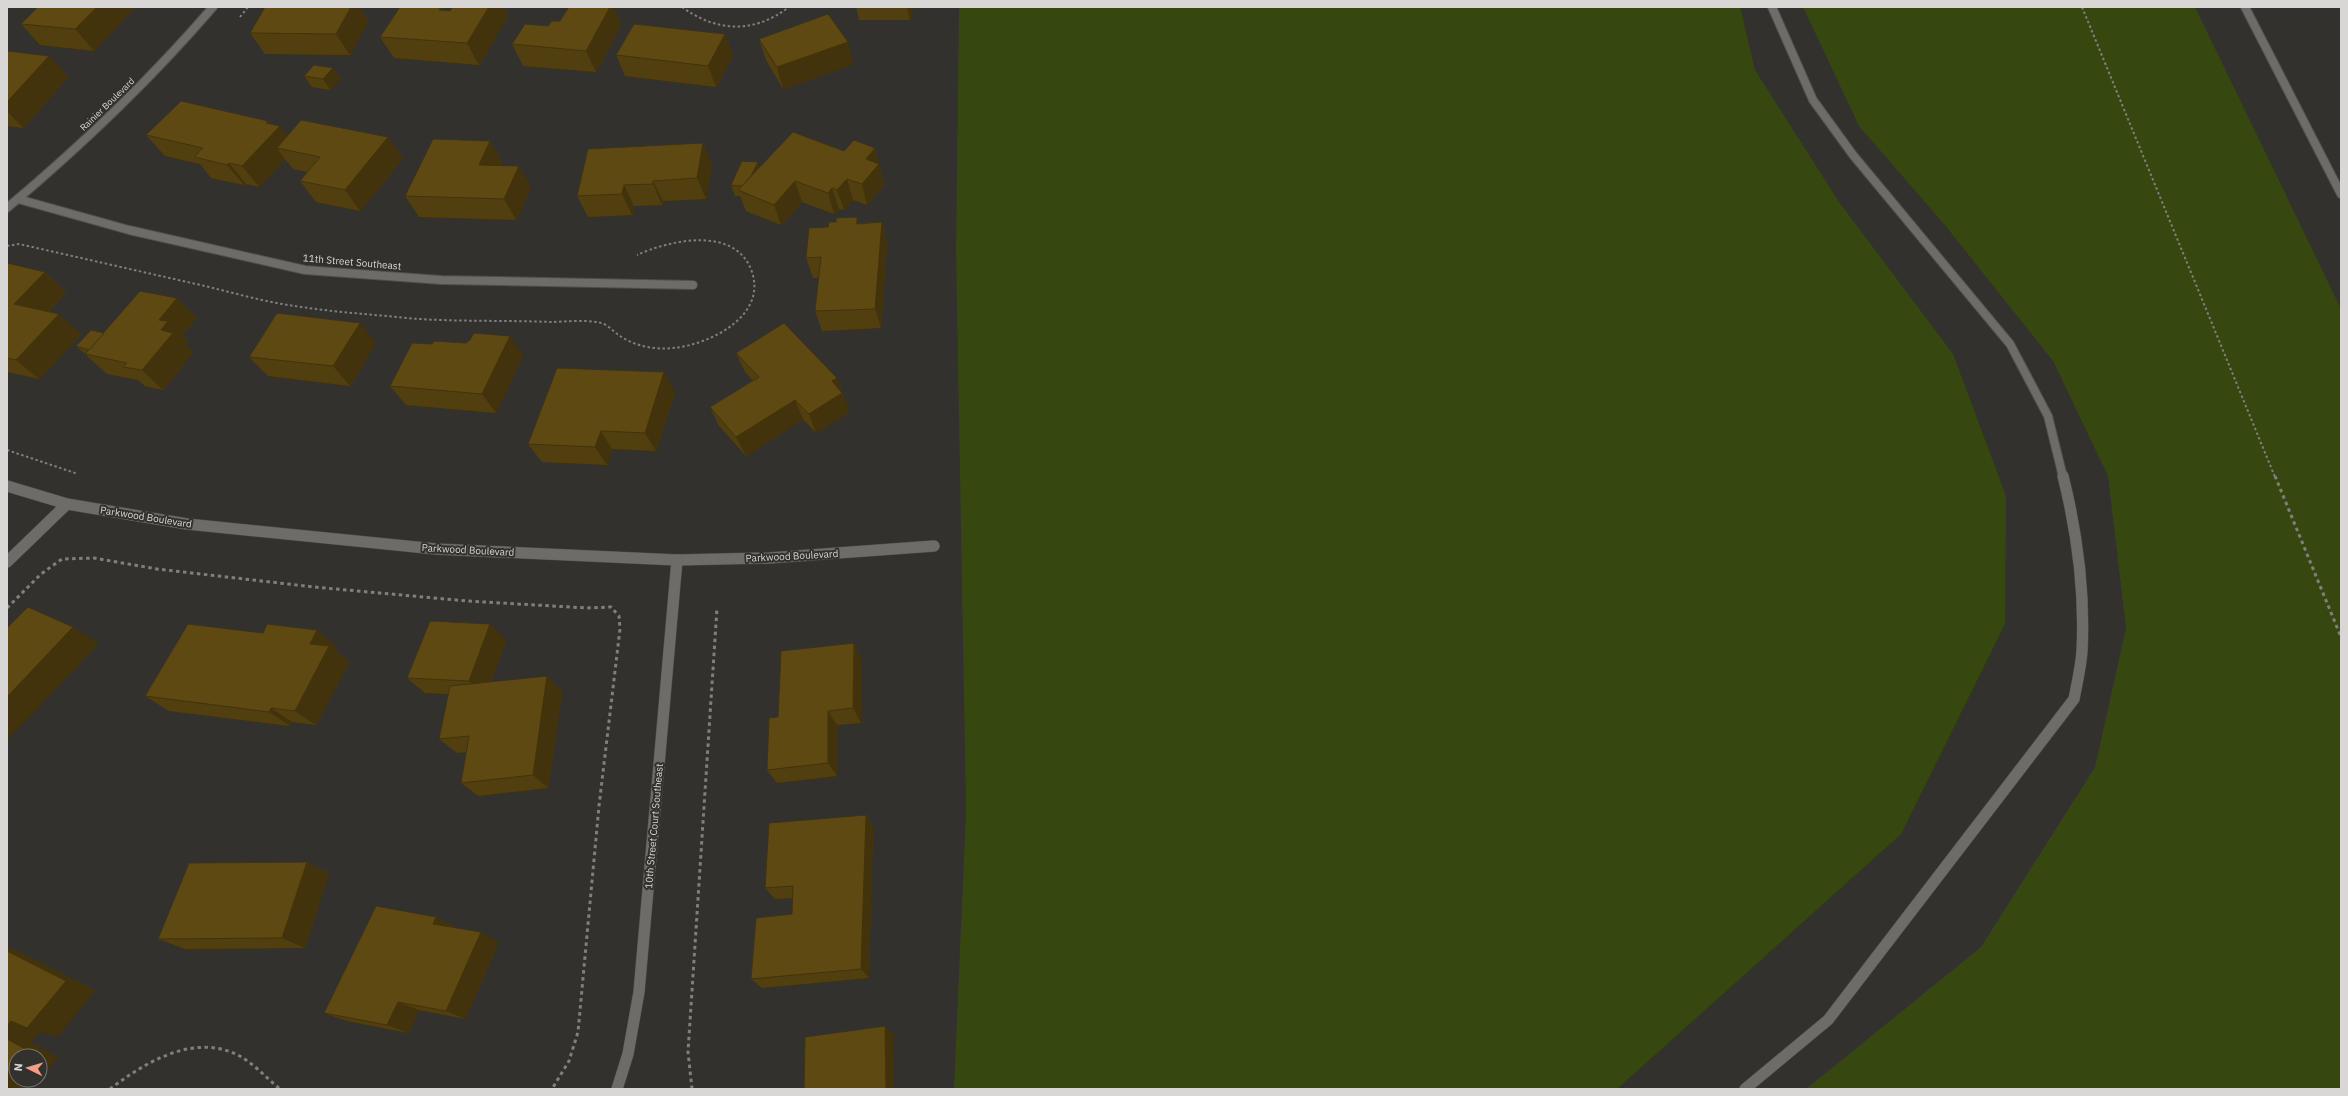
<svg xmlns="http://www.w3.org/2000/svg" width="2348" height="1096" font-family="'IBM Plex Sans',sans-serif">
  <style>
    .green { fill: #374710 }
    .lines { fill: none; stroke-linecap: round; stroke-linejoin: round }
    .minor-far1-casing { stroke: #4f4e4b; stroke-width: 10 }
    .minor-casing { stroke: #4f4e4b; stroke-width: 12 }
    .path-far1 { stroke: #807f7d; stroke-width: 2; stroke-dasharray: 2.5 2.5; stroke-linecap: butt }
    .path { stroke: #807f7d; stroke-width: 3; stroke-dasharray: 3.5 3.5; stroke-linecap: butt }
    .minor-far1 { stroke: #6d6c68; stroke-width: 8 }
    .minor { stroke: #6d6c68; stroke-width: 11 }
    .wall { fill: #523f0f }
    .shaded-wall { fill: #42330d }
    .building { fill: #5f4912; stroke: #42330d }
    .labels { text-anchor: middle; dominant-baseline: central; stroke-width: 4; stroke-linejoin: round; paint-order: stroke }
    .far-street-label { font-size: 9px; fill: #d8d7d5; stroke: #32312e }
    .street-label { font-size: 10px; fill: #d8d7d5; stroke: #32312e }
  </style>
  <rect width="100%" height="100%" fill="#32312e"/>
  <g class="green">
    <path d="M959,7H1740L1755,70L1839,202L1953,354L2006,496L2005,624L1901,834L1617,1089H954L966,811L956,250Z"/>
    <path d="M1803,7H2195L2341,309V1089H1806L1981,947L2095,767L2126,628L2108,476L2053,361L1944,224L1859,126Z"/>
  </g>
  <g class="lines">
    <g class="minor-far1-casing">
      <g id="minor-far1">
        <path d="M1772,7L1813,100L1853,155L2010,344L2048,416L2063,477"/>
        <path d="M2245,7L2341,194"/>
        <path d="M18,199L129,230L305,270L441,280L693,285"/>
        <path d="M7,208C81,146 150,80 213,7"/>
      </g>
    </g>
    <g class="minor-casing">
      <g id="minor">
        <path d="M7,486L67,504L187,524L436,549L677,560L769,558L934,546"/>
        <path d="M7,562L67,504"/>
        <path d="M617,1089L628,1054L639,992L677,560"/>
        <path d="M1745,1089L1828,1020L2074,699C2077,683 2081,667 2082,651C2085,593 2077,532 2063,476"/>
      </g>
    </g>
    <g class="path-far1">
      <path d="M682,7C716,32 754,34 789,7"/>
      <path d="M2082,7L2275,477"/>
      <path d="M240,17L248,7"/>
      <path d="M7,246L19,244C81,258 143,272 205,286C234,293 265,302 295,306C332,312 369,314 406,318C453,322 502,320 550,322C565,322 585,319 601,323C607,324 614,332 620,336C635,346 654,350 673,348C708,345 767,317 752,272C736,225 670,240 637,255"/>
      <path d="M7,450L78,474"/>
    </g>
    <g class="path">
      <path d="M2275,476L2341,637"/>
      <path d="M7,608L41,574L62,559L94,558L157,569L314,587L467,601L587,608L611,607L619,616L620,629L599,806L578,1032L569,1061L552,1089"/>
      <path d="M110,1089C143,1064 188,1036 231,1052C250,1059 265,1077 280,1089"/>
      <path d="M692,1089L688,1052L717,608"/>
    </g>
    <use href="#minor-far1" class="minor-far1"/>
    <use href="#minor" class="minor"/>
  </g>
  <g class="wall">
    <path d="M135,7L94,51L40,45L21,24Z"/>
    <path d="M265,7H359L368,21L350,55L265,54L250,33Z"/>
    <path d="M400,7H443L445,11H450L452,7H503L508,16L479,65L394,58L380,37Z"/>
    <path d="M569,7H613L621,25L596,72L523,66L512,44L548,26L560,21Z"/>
    <path d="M856,7H913L910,20H859Z"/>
    <path d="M725,34L733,55L716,87L625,76L616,55Z"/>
    <path d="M759,39L848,42L853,64L783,89L766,60Z"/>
    <path d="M7,53L49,56L68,77L23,128L7,126Z"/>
    <path d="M333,68L340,79L330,90L312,87L304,76Z"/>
    <path d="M268,121L270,124L288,136L403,158L360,211L316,202L300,181L307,172L293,169L285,159L259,187L246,184L244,185L211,178L200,164L165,156L146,135Z"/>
    <path d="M490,141L502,162L501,165L531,187L516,220L419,217L405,196Z"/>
    <path d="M703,143L712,164L706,199L663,201L662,205L634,206L632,215L588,217L577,196Z"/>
    <path d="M875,148L884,185L867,205L853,200L844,210L839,209L834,214L802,202L781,225L746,211L740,196H735L731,185L760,167L844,151Z"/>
    <path d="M882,222L887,243L881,328L822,331L815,311L819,278H813L806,258L828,227L859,223Z"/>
    <path d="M7,263L45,272L66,292L48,312L81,334L39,379L7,372Z"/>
    <path d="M177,298L196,318L182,335L188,341L185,345L193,352L163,390L145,386L138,380L107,374L76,346Z"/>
    <path d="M376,342L350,386L268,376L249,357Z"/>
    <path d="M736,353L837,378L849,412L816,433L803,419L746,456L719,426L710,407L753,381L745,372Z"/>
    <path d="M523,355L496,413L406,405L390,386Z"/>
    <path d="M675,391L656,451L612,449L607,465L542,462L528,444Z"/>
    <path d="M506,640L491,682L562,691L548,788L478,796L461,783L466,752L457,753L439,739L448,694L425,693L407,678Z"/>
    <path d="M337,646L335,650L349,662L316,725L292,722L290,726L169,711L145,696Z"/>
    <path d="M861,659V723L837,725V776L777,783L767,770L778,717Z"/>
    <path d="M866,815L873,827L869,978L762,988L751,979L792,914L793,898L775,899L765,888Z"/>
    <path d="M307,862L329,873L305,948L185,949L158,939Z"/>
    <path d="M436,917L455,927V928L499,942L465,1019L419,1010L408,1033L347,1021L324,1013Z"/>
  </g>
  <g class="shaded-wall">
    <path d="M97,7H135L94,51L75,29Z"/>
    <path d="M351,7H359L368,21L350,55L336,34Z"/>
    <path d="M441,7H443L454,27L439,10Z"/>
    <path d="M489,7H503L508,16L479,65L467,43Z"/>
    <path d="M610,7H613L621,25L596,72L586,51Z"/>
    <path d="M907,7H913L910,20Z"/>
    <path d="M725,34L733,55L716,87L708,66Z"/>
    <path d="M848,42L853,64L783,89L777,67Z"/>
    <path d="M49,56L68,77L23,128L7,111V102Z"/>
    <path d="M333,68L340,79L330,90L323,79Z"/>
    <path d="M268,121L276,131L280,126L296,147L277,148L285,159L259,187L242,166L266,123Z"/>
    <path d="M388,137L403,158L360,211L345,190Z"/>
    <path d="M490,141L502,162L492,186L479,165Z"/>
    <path d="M703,143L712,164L706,199L697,178Z"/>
    <path d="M875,148L884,185L867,205L862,184L866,159Z"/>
    <path d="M758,162L762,173L746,186Z"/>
    <path d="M229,163L246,184L244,185L227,165Z"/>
    <path d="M519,166L531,187L516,220L504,199Z"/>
    <path d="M847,179L853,200L844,210L837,190Z"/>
    <path d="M653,181L663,201L662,205L653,184Z"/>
    <path d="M795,181L802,202L781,225L774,205Z"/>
    <path d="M624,185L634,206L632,215L622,194Z"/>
    <path d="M832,188L839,209L834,214L828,193Z"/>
    <path d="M857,217L863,237L857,224Z"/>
    <path d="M882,222L887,243L881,328L875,309Z"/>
    <path d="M45,272L66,292L36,324L14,304Z"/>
    <path d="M177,298L196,318L182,335L188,341L185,345L193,352L163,390L142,370L161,330L159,320Z"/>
    <path d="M59,314L81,334L39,379L16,360Z"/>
    <path d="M360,323L376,342L350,386L333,366Z"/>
    <path d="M510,336L523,355L496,413L482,394Z"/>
    <path d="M664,372L675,391L656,451L645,433Z"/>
    <path d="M837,378L849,412L816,433L809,414L832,381Z"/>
    <path d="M795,400L803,419L746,456L736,437Z"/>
    <path d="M601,431L612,449L607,465L595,447Z"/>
    <path d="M490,624L506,640L486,696L469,681Z"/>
    <path d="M73,627L99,643L7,740V697Z"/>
    <path d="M317,630L337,646L335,650L349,662L316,725L295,711L310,644Z"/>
    <path d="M854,643L861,659V723L853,708Z"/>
    <path d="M547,676L562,691L548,788L533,775Z"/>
    <path d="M271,708L292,722L290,726L269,712Z"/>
    <path d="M828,711L837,725V776L828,763Z"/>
    <path d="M866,815L873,827L869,978L861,969Z"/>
    <path d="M307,862L329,873L305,948L282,938Z"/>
    <path d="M436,917L455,927L452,934L433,924Z"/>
    <path d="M481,932L499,942L465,1019L446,1011Z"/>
    <path d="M7,947L17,950L95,990L58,1036L40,1032L31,1042L58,1057L40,1079V1056H22L7,1039V1026L11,1021Z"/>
    <path d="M398,1002L419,1010L408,1033L387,1025Z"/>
    <path d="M885,1026L893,1034L894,1089H886Z"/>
    <path d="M16,1063V1080H39L32,1089H7V1074Z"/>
  </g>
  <g class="building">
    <path d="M38,7H97L75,29L21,24Z"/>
    <path d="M265,7H351L336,34L250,33Z"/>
    <path d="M400,7H441L439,10L450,11L452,7H489L467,43L380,37Z"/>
    <path d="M569,7H610L586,51L512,44L525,24L548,26L552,21H560Z"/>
    <path d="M828,14L848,42L777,67L759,39Z"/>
    <path d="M634,24L725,34L708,66L616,55Z"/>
    <path d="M8,51L49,56L7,102V53Z"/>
    <path d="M314,65L333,68L323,79L304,76Z"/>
    <path d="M181,101L268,121L266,123L280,126L242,166L229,163L227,165L194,157L203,148L146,135Z"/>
    <path d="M301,120L388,137L345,190L300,181L320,157L277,148Z"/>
    <path d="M793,132L844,151L854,140L875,148L866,159L879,164L862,184L847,179L837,190L832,188L828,193L795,181L774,205L738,190Z"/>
    <path d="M433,139L490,141L479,165L519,166L504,199L405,196Z"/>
    <path d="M703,143L697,178L653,181V184L624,185L622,194L577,196L588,149Z"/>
    <path d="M742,161L758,162L751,176L742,186L731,185Z"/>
    <path d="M857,217V224L882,222L875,309L815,311L821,257L806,258L809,228L828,227L829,222H836V218Z"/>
    <path d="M7,263L45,272L14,304L59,314L16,360L7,358Z"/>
    <path d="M140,291L177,298L159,320L168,321L161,330L173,333L142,370L123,367L127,363L85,354Z"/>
    <path d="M277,313L360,323L333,366L249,357Z"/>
    <path d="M784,323L837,378L832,381L842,393L809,414L795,400L736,437L710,407L759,377L736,353Z"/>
    <path d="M91,330L104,333L89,350L76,346Z"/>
    <path d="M474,333L510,336L482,394L390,386L412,343L432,344L434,341L466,343L470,340Z"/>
    <path d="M557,368L664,372L645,433L601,431L595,447L528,444Z"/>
    <path d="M28,607L73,627L7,697V628Z"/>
    <path d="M430,621L490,624L469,681L407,678Z"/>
    <path d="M188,624L263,633L267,624L317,630L310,644L329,646L295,711L271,708L269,712L145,696Z"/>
    <path d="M854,643L853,708L828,711V763L767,770L769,718L778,717L781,651Z"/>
    <path d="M547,676L533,775L461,783L469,736L439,739L450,686Z"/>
    <path d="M866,815L861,969L751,979L756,918L792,914L793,886L765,888L769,823Z"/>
    <path d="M307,862L282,938L158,939L189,863Z"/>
    <path d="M376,906L436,917L433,924L481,932L446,1011L398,1002L387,1025L324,1013Z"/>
    <path d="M7,951L66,981L27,1028L11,1021L7,1026Z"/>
    <path d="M885,1026L886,1089H804L805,1037Z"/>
    <path d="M7,1039L27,1050L22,1056H16V1063L7,1074Z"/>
  </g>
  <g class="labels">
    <g class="far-street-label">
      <text transform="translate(107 104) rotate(-44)">Rainier Boulevard</text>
    </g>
    <g class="street-label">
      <text transform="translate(352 262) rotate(5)">11th Street Southeast</text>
      <text transform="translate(146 517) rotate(9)">Parkwood Boulevard</text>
      <text transform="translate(468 550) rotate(3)">Parkwood Boulevard</text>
      <text transform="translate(792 556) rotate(-3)">Parkwood Boulevard</text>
      <text transform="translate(654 826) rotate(-85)">10th Street Court Southeast</text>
    </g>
  </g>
  <rect width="2348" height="1096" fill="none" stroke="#d8d7d5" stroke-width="16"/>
  <g transform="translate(28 1068) rotate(275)"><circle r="19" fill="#32312e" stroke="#747371"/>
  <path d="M0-3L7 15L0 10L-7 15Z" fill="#f49e8a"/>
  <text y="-6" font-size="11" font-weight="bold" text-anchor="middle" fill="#d8d7d5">N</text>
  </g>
</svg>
